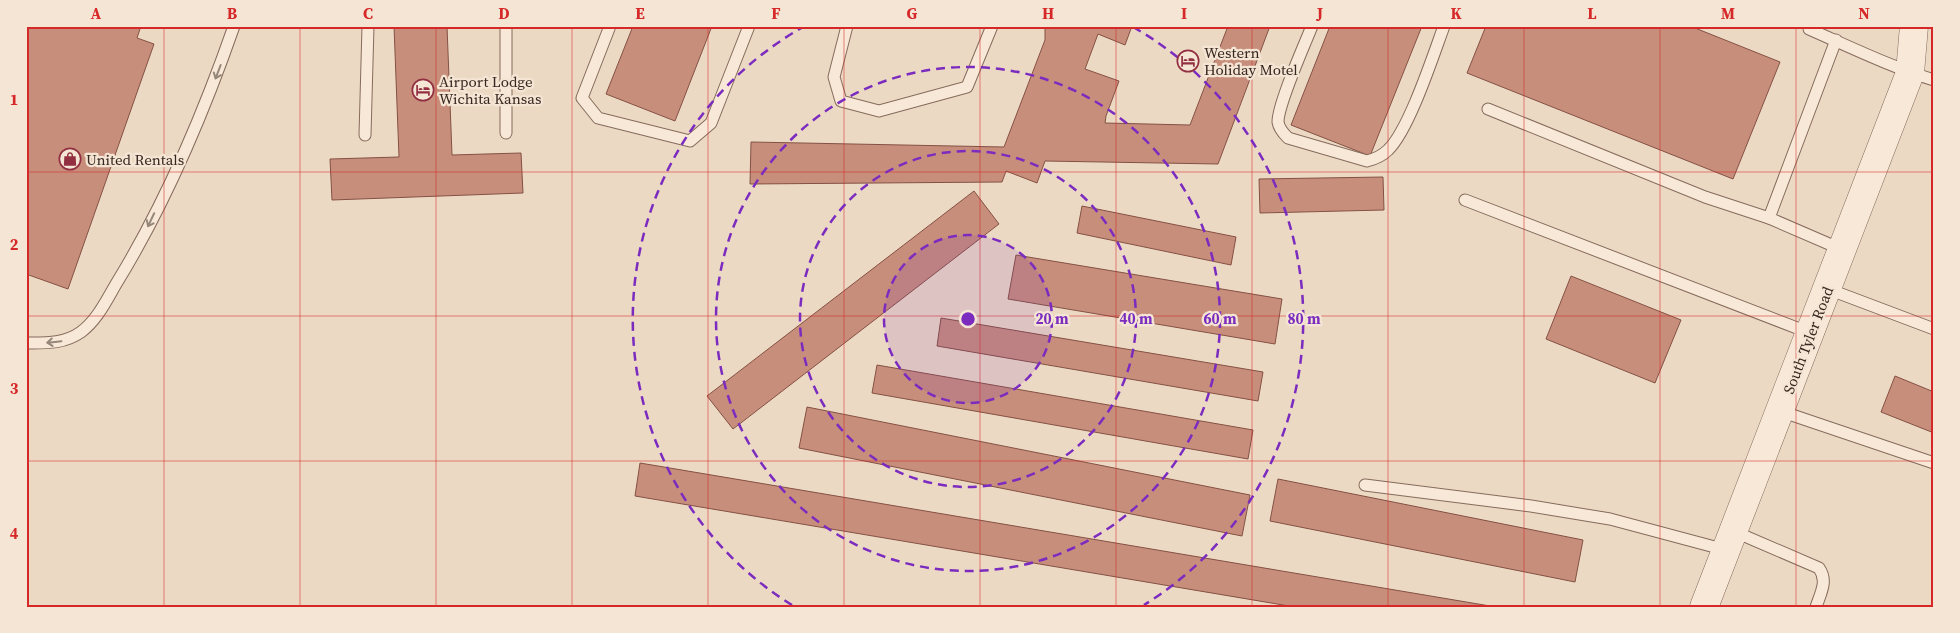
<svg xmlns="http://www.w3.org/2000/svg" width="1960" height="633" font-family="'Source Serif 4',serif">
  <style>
    .building { fill: #c88e7c; stroke: #845143 }
    .lines { fill: none; stroke-linecap: round; stroke-linejoin: round }
    .service-casing { stroke: #866b5c; stroke-width: 13 }
    .tertiary-casing { stroke: #866b5c; stroke-width: 29 }
    .service { stroke: #f7e8d7; stroke-width: 11 }
    .tertiary { stroke: #f7e8d7; stroke-width: 28 }
    .oneway { stroke: #96877b }
    .grid { fill: none; stroke: #d62828; stroke-width: 1; stroke-opacity: 0.55 }
    .ring { fill: none; stroke: #7b2cbf; stroke-width: 2.5; stroke-dasharray: 9 6 }
    .labels { text-anchor: middle; dominant-baseline: central; stroke-width: 4.5; stroke-linejoin: round; paint-order: stroke }
    .poi-label { font-size: 15px; fill: #36261f; stroke: #f4e5d4; text-anchor: start }
    .street-label { font-size: 15px; fill: #36261f; stroke: #f4e5d4 }
    .centre { fill: #7b2cbf; stroke: #f4e5d4; stroke-width: 2.5 }
    .ring-label { font-size: 15px; text-anchor: middle; font-weight: bold; fill: #7b2cbf; stroke: #f4e5d4; stroke-width: 4.5; stroke-linejoin: round; paint-order: stroke }
    .neatline { fill: none; stroke: #d62828; stroke-width: 2 }
    .grid-label { font-size: 16px; text-anchor: middle; font-weight: bold; fill: #d62828 }
  </style>
  <rect width="100%" height="100%" fill="#ecd9c4"/>
  <g class="building">
    <path d="M26,26H141L137,38L154,44L68,289L26,274Z"/>
    <path d="M394,26H447L452,155L521,153L523,193L332,200L330,159L399,157Z"/>
    <path d="M633,26H712L675,121L606,94Z"/>
    <path d="M1045,26H1132L1125,45L1098,34L1085,69L1119,81L1106,116L1105,123L1190,125L1228,26H1270L1218,164L1045,161L1037,183L1006,171L1002,182L750,184L751,142L1004,147L1045,40Z"/>
    <path d="M1330,26H1422L1370,156L1291,125Z"/>
    <path d="M1486,26H1690L1780,62L1733,179L1467,73Z"/>
    <path d="M1383,177L1384,210L1260,213L1259,179Z"/>
    <path d="M974,191L999,224L733,429L707,396Z"/>
    <path d="M1082,206L1236,237L1231,265L1077,233Z"/>
    <path d="M1016,255L1282,299L1275,344L1008,299Z"/>
    <path d="M1571,276L1681,320L1655,383L1546,339Z"/>
    <path d="M941,318L1263,372L1258,401L937,346Z"/>
    <path d="M877,365L1253,430L1248,459L872,393Z"/>
    <path d="M1895,376L1934,392V433L1881,412Z"/>
    <path d="M807,407L1250,495L1242,536L799,448Z"/>
    <path d="M640,463L1496,607H1295L635,496Z"/>
    <path d="M1278,479L1583,540L1575,582L1270,521Z"/>
  </g>
  <g class="lines">
    <g class="service-casing">
      <g id="service">
        <path d="M506,26V133"/>
        <path d="M610,26L582,98L598,118L690,141L711,123L749,26"/>
        <path d="M847,26L834,77L841,101L879,111L967,87L992,26"/>
        <path d="M1312,26C1304,46 1278,104 1278,122C1279,129 1284,134 1288,138L1367,161C1375,159 1382,156 1388,150C1409,130 1433,56 1444,26"/>
        <path d="M1810,26L1809,29C1850,47 1891,67 1934,80"/>
        <path d="M1836,40L1769,218L1843,250"/>
        <path d="M1488,109L1705,197L1769,218"/>
        <path d="M365,135L368,26"/>
        <path d="M1465,200L1810,333"/>
        <path d="M1828,289L1934,329"/>
        <path d="M26,343C46,343 64,344 81,332C97,320 106,301 116,284C164,206 204,112 234,26"/>
        <path d="M1780,411L1934,463"/>
        <path d="M1365,485L1531,506L1610,519L1726,550"/>
        <path d="M1733,531L1819,568C1828,581 1821,592 1816,607"/>
      </g>
    </g>
    <g class="tertiary-casing">
      <path id="tertiary" d="M1704,607L1910,73L1914,26"/>
    </g>
    <use href="#service" class="service"/>
    <use href="#tertiary" class="tertiary"/>
  </g>
  <defs><path id="oneway-shaft" d="M-6 0H5M1.5-3L5.5 0L1.5 3" fill="none" stroke-width="1.6" stroke-linecap="round" stroke-linejoin="round" transform="scale(1.25)"/></defs>
  <g class="oneway">
    <use href="#oneway-shaft" transform="translate(218 72) rotate(111)"/>
    <use href="#oneway-shaft" transform="translate(151 220) rotate(115)"/>
    <use href="#oneway-shaft" transform="translate(54 342) rotate(174)"/>
  </g>
  <path class="grid" d="M164,26V607M300,26V607M436,26V607M572,26V607M708,26V607M844,26V607M980,26V607M1116,26V607M1252,26V607M1388,26V607M1524,26V607M1660,26V607M1796,26V607M26,172H1934M26,316H1934M26,461H1934"/>
  <circle cx="968" cy="319" r="84" fill="#7b2cbf" fill-opacity=".12"/>
  <g class="ring">
    <circle cx="968" cy="319" r="84"/>
    <circle cx="968" cy="319" r="168"/>
    <circle cx="968" cy="319" r="252"/>
    <path d="M792 605A336 336 0 0 1 803 27M1133 27A336 336 0 0 1 1144 605"/>
  </g>
  <defs>
    <g id="hotel-ring" transform="scale(1.125)"><circle r="9.5" fill="#f4e5d4" stroke="#922f41" stroke-width="1.5"/><path d="M-6-4.5h1.5V1H6V5H4.5V3h-9V5H-6ZM-4 0a1.8 1.8 0 1 1 3.6 0ZM.5 0V-2.5h3Q6-2.5 6 0Z" fill="#922f41"/></g>
    <g id="shop-ring" transform="scale(1.125)"><circle r="9.5" fill="#f4e5d4" stroke="#922f41" stroke-width="1.5"/><path d="M-5-2.5h2.3a2.7 3.5 0 0 1 5.4 0H5L5.5 6h-11ZM-1.5-2.5h3a1.5 2.3 0 0 0-3 0Z" fill="#922f41"/></g>
  </defs>
  <g fill-rule="evenodd">
    <use href="#hotel-ring" x="1188" y="61"/>
    <use href="#hotel-ring" x="423" y="90"/>
    <use href="#shop-ring" x="70" y="159"/>
  </g>
  <g class="labels">
    <g class="poi-label">
      <text x="1204" y="52">Western<tspan x="1204" dy="17">Holiday Motel</tspan></text>
      <text x="439" y="81">Airport Lodge<tspan x="439" dy="17">Wichita Kansas</tspan></text>
      <text x="86" y="159">United Rentals</text>
    </g>
    <g class="street-label">
      <text transform="translate(1808 340) rotate(-69)">South Tyler Road</text>
    </g>
  </g>
  <circle cx="968" cy="319" r="8" class="centre"/>
  <g class="ring-label">
    <text x="1052" y="324">20 m</text>
    <text x="1136" y="324">40 m</text>
    <text x="1220" y="324">60 m</text>
    <text x="1304" y="324">80 m</text>
  </g>
  <rect width="1960" height="633" fill="none" stroke="#f4e5d4" stroke-width="55"/>
  <rect x="28" y="28" width="1904" height="578" class="neatline"/>
  <g class="grid-label">
    <text x="96" y="19">A</text>
    <text x="232" y="19">B</text>
    <text x="368" y="19">C</text>
    <text x="504" y="19">D</text>
    <text x="640" y="19">E</text>
    <text x="776" y="19">F</text>
    <text x="912" y="19">G</text>
    <text x="1048" y="19">H</text>
    <text x="1184" y="19">I</text>
    <text x="1320" y="19">J</text>
    <text x="1456" y="19">K</text>
    <text x="1592" y="19">L</text>
    <text x="1728" y="19">M</text>
    <text x="1864" y="19">N</text>
    <text x="14" y="105">1</text>
    <text x="14" y="250">2</text>
    <text x="14" y="394">3</text>
    <text x="14" y="539">4</text>
  </g>
</svg>
